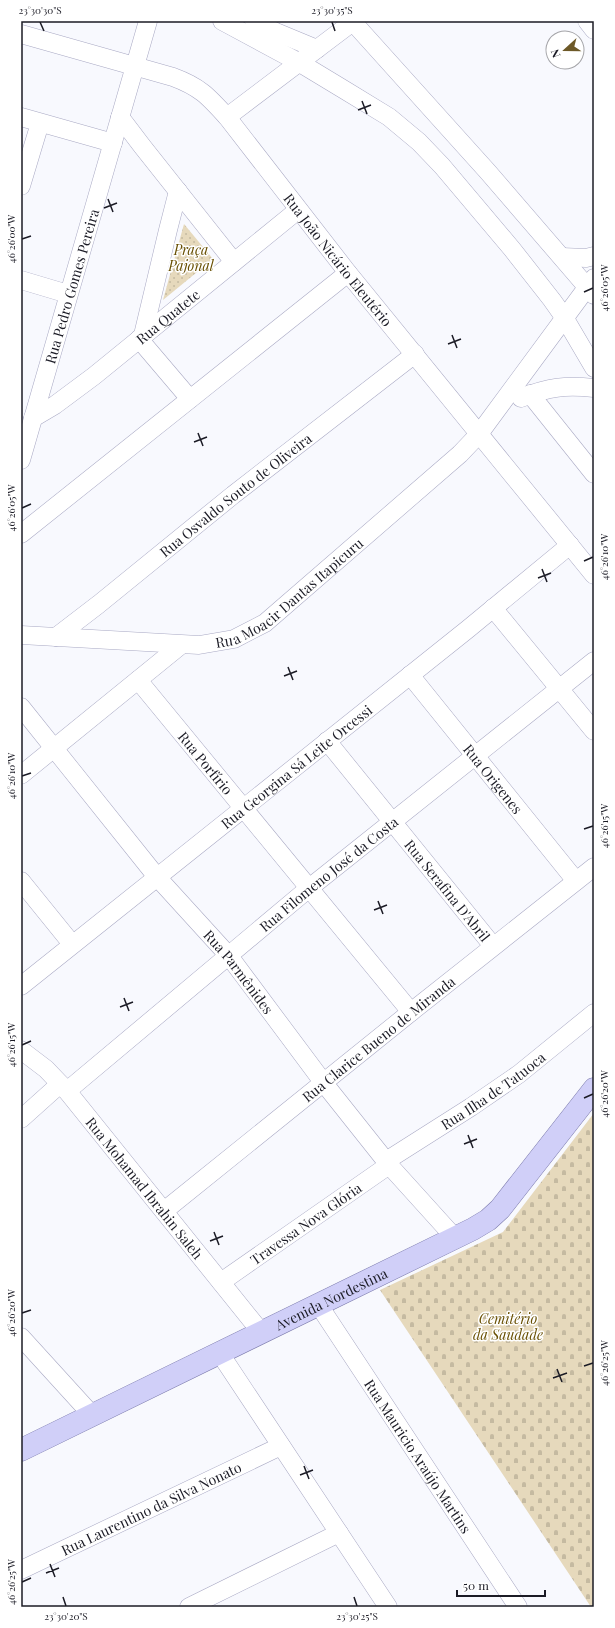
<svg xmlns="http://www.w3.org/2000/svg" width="615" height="1628" font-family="'Playfair Display',serif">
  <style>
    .cemetery { fill: url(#cemetery-stones) }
    .park { fill: url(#park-dots) }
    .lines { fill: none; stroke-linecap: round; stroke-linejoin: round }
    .minor-casing { stroke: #a9a9c4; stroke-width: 19 }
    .major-casing { stroke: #7c7bac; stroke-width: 23 }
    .minor { stroke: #fff; stroke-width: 18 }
    .major { stroke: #d0cff8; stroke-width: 22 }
    .ticks { fill: none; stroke: #1b1b25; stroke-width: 1.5 }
    .labels { text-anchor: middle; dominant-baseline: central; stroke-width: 3; stroke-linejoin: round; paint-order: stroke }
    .park-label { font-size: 14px; font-style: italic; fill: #695003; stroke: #fff }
    .street-label { font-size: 14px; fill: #1b1b25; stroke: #fff }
    .neatline { fill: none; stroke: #1b1b25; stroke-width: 1.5 }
    .ticks-label { font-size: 10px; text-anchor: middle; fill: #1b1b25 }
  </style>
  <defs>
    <pattern id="cemetery-stones" width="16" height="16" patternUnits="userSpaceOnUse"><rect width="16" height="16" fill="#e6d9bc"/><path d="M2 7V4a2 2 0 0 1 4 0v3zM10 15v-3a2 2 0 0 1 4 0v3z" fill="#c5baa1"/></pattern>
    <pattern id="park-dots" width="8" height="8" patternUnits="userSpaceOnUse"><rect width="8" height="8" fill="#e6d9bc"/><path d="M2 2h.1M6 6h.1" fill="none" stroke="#c5baa1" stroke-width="1.8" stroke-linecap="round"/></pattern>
  </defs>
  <rect width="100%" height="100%" fill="#f8f9fe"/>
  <path class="cemetery" d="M594,1113V1607H591L380,1290L503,1232Z"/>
  <path class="park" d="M184,224L213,259L163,300Z"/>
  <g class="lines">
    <g class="minor-casing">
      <g id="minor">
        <path d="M222,21L300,63L343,89L389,117L419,142L442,166L512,249L552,300L564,317L594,368"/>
        <path d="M254,21L276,32L317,49"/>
        <path d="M352,21L488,172L594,295"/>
        <path d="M587,21L594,30"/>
        <path id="s1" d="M21,34L173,77C200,87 208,96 227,117L348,273L594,575"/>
        <path d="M21,117L113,143"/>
        <path d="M120,117L142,146L234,262"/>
        <path d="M227,117L354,21"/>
        <path d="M21,186L40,123"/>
        <path d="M562,257L586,258L594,256"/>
        <path d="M21,280L68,294"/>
        <path d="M143,335L168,230L178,191"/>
        <path d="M139,339L190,399"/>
        <path d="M530,394L594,474"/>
        <path d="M521,398C549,387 565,385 594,388"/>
        <path id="s2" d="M33,418L55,405L94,376L298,210"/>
        <path id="s3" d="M21,460L148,21"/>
        <path d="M21,534L348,273"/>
        <path d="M493,608L594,731"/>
        <path id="s4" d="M21,635L199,645L234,639L265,623L460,454L479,434L594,278"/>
        <path id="s5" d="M56,637L99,604L233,495L415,354"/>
        <path id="s6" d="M410,675L576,881"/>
        <path id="s7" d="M138,680L411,1012"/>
        <path id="s8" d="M21,707L157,877L229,956L323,1082L389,1165L455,1238"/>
        <path id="s9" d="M327,741L493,946"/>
        <path d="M21,775L181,645"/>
        <path d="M21,881L72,944"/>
        <path id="s10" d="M21,986L468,629L570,545"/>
        <path id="s11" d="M21,1050L46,1069L67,1091L261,1332"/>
        <path id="s12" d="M67,1091L308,889L594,661"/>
        <path d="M21,1119L60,1084"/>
        <path id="s13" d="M386,1161L471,1107L519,1074L594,1013"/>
        <path id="s14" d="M164,1211L411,1012L594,867"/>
        <path id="s15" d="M221,1282L389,1165"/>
        <path id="s16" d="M318,1304L518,1607"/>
        <path d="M21,1337L92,1415"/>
        <path d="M219,1352L388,1607"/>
        <path id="s17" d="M21,1570L281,1446"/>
        <path d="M189,1607L339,1533"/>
      </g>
    </g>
    <g class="major-casing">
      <g id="major">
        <path id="s18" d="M21,1450L473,1229L488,1220L500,1209L594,1089"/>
      </g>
    </g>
    <use href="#minor" class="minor"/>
    <use href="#major" class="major"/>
  </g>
  <path class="ticks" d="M40,22L44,31M332,22L335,31M362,101L367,114M358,110L371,105M108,199L113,212M104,208L117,203M22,239L31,236M584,292L593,288M452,335L457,348M448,344L461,339M198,433L203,446M194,442L207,437M22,508L31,504M584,561L593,557M542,569L547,582M538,578L551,573M288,667L293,680M284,676L297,671M22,776L31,773M584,829L593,826M378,901L383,914M374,910L387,905M124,998L129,1011M120,1007L133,1002M22,1045L31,1041M584,1098L593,1094M468,1135L473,1148M464,1144L477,1139M214,1232L219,1245M210,1241L223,1236M22,1313L31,1310M584,1366L593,1363M557,1369L562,1382M553,1378L567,1373M304,1466L309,1479M300,1475L313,1470M50,1564L55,1577M46,1573L59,1568M22,1582L31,1578M63,1597L66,1606M354,1597L357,1606"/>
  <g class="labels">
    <g class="park-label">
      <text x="191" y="249">Praça<tspan x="191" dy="16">Pajonal</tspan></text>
      <text x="508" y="1318">Cemitério<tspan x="508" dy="16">da Saudade</tspan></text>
    </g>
    <g class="street-label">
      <text stroke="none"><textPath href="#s1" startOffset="407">Rua João Nicário Eleutério</textPath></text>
      <text stroke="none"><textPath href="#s3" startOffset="181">Rua Pedro Gomes Pereira</textPath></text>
      <text stroke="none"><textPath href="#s2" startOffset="169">Rua Quatete</textPath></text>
      <text stroke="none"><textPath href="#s5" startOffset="229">Rua Osvaldo Souto de Oliveira</textPath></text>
      <text stroke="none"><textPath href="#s4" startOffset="285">Rua Moacir Dantas Itapicuru</textPath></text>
      <text stroke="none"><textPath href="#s7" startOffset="107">Rua Porfírio</textPath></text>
      <text stroke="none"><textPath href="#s10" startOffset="352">Rua Georgina Sá Leite Orcessi</textPath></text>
      <text stroke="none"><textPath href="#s6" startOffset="133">Rua Origenes</textPath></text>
      <text stroke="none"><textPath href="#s12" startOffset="340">Rua Filomeno José da Costa</textPath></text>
      <text stroke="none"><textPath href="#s9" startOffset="192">Rua Serafina D'Abril</textPath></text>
      <text stroke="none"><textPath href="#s8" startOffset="343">Rua Parmênides</textPath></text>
      <text stroke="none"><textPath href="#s14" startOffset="275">Rua Clarice Bueno de Miranda</textPath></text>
      <text stroke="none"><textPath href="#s13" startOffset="128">Rua Ilha de Tatuoca</textPath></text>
      <text stroke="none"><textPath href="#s11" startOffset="186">Rua Mohamad Ibrahin Saleh</textPath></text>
      <text stroke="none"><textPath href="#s15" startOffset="103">Travessa Nova Glória</textPath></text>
      <text stroke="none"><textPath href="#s18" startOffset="345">Avenida Nordestina</textPath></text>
      <text stroke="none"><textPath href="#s16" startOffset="182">Rua Mauricio Araújo Martins</textPath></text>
      <text stroke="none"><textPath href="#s17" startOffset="144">Rua Laurentino da Silva Nonato</textPath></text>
    </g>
  </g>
  <rect width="615" height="1628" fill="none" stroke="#ffffff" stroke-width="44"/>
  <g transform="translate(565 50) rotate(249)"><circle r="19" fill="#ffffff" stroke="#a4a4a8"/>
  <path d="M0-3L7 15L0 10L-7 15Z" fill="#6d5928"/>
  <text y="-6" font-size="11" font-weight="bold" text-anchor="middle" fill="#1b1b25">N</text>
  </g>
  <path d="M457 1590v6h88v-6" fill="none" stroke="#1b1b25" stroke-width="2"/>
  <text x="463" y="1590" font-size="12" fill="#1b1b25" stroke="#ffffff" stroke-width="3" paint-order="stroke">50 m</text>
  <rect x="22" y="22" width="571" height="1584" class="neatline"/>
  <g class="ticks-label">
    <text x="40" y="14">23°30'30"S</text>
    <text x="332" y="14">23°30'35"S</text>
    <text transform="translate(11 239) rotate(-90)" y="4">46°26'00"W</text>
    <text transform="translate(604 288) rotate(-90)" y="4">46°26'05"W</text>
    <text transform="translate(11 508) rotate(-90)" y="4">46°26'05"W</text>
    <text transform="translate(604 557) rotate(-90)" y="4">46°26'10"W</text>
    <text transform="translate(11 776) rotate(-90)" y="4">46°26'10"W</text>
    <text transform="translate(604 826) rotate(-90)" y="4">46°26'15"W</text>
    <text transform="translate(11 1045) rotate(-90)" y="4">46°26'15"W</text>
    <text transform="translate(604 1094) rotate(-90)" y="4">46°26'20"W</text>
    <text transform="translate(11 1313) rotate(-90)" y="4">46°26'20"W</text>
    <text transform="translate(604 1363) rotate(-90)" y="4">46°26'25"W</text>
    <text transform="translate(11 1582) rotate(-90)" y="4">46°26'25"W</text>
    <text x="66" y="1620">23°30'20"S</text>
    <text x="357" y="1620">23°30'25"S</text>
  </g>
</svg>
